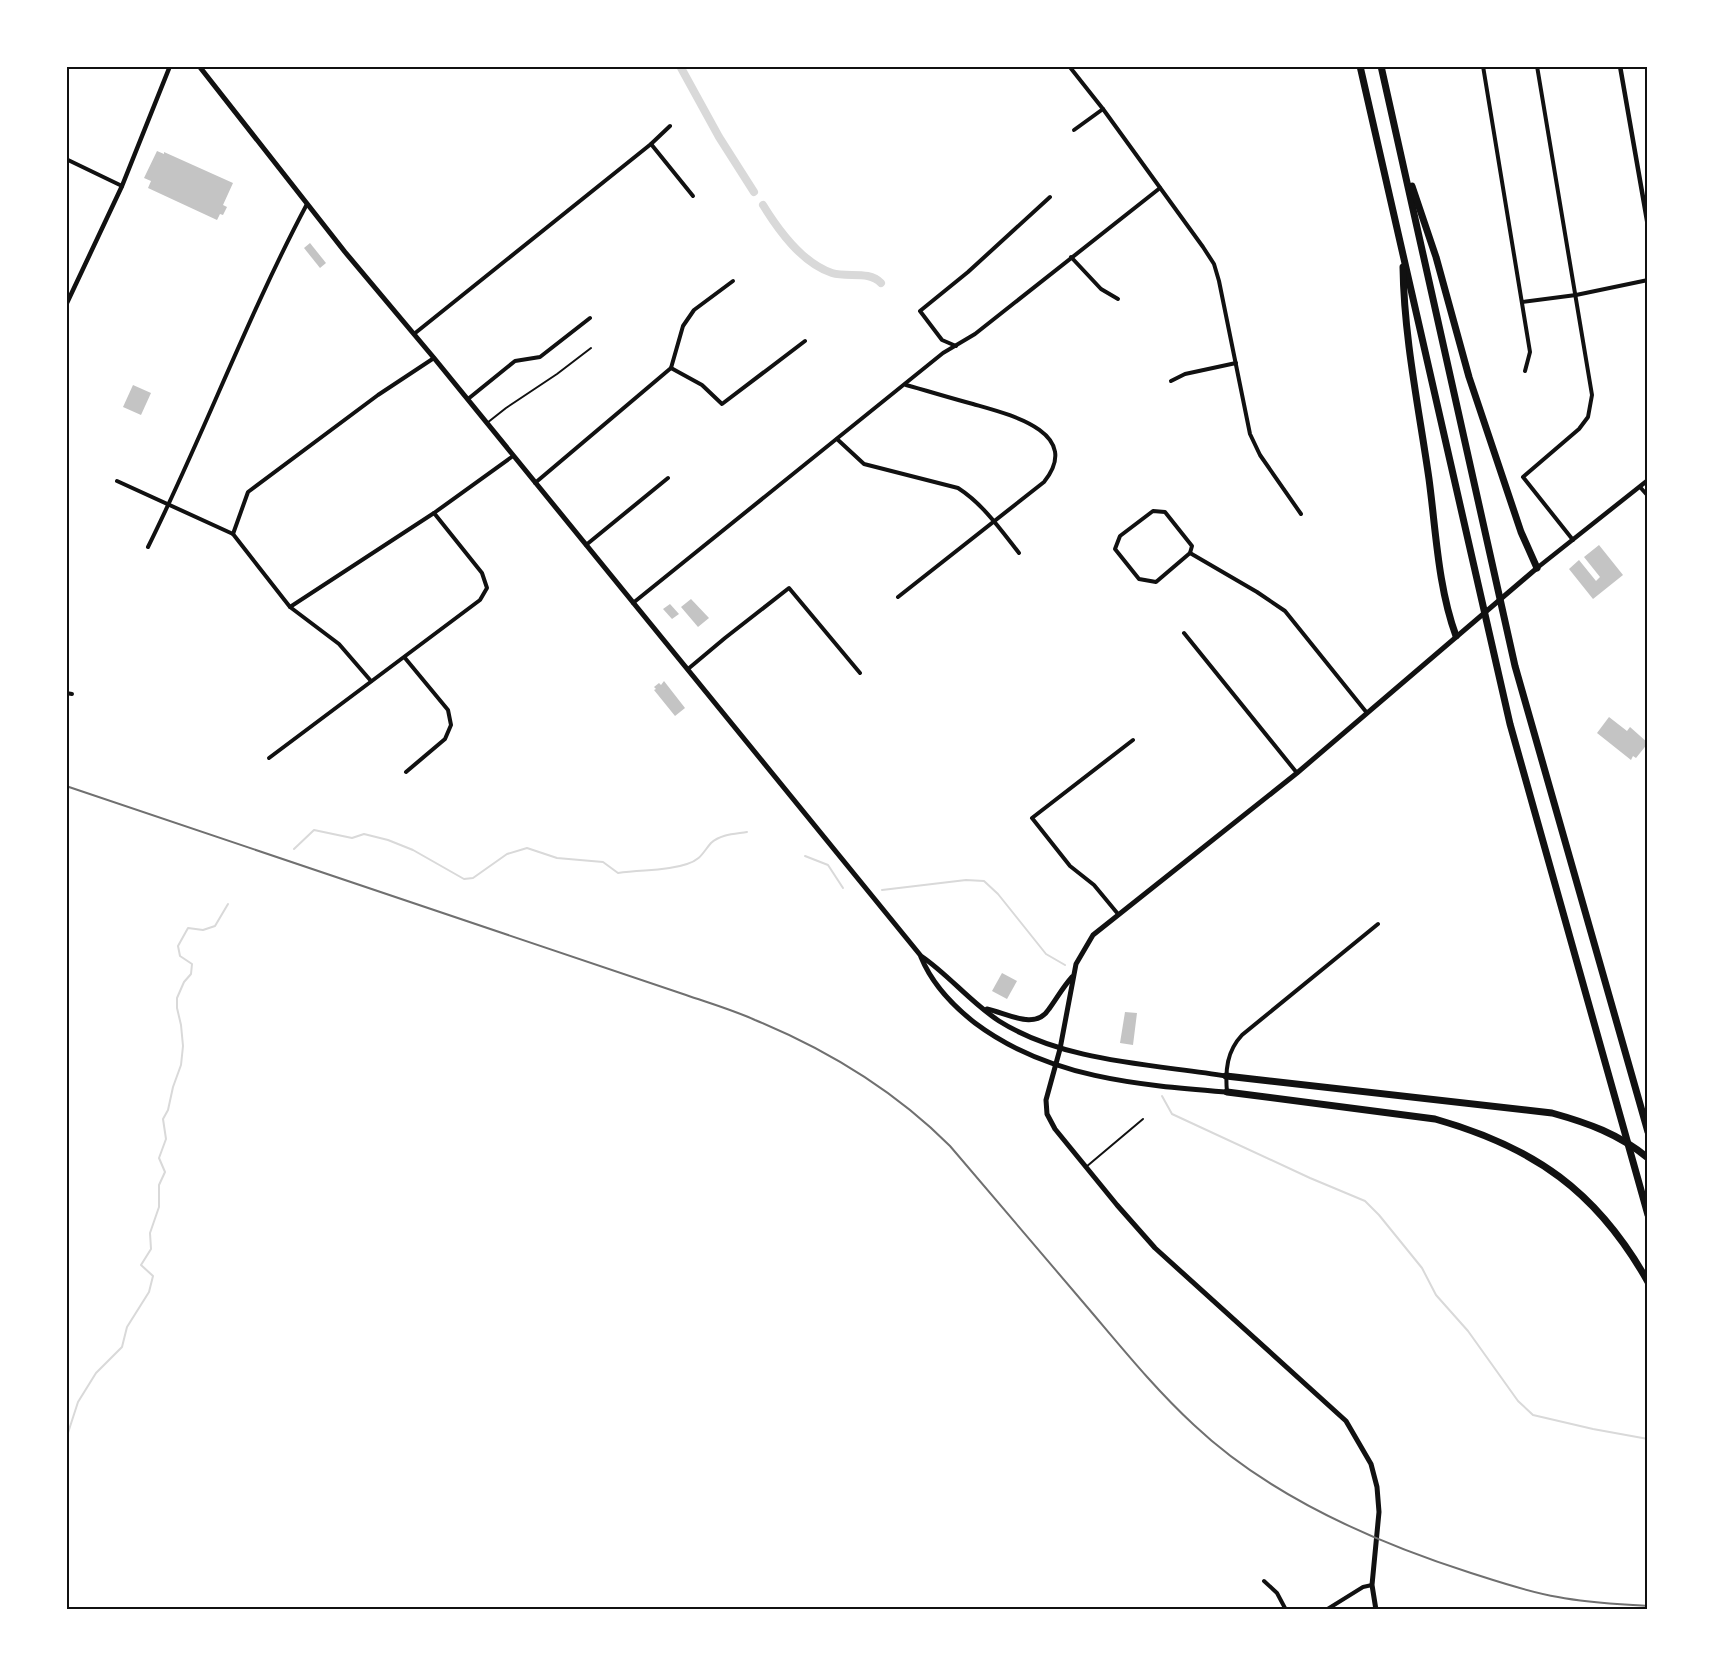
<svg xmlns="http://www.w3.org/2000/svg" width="1714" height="1676" font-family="Poppins,sans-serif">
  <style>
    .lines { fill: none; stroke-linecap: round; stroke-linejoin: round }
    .stream { stroke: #d9d9d9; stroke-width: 2 }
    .canal { stroke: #d9d9d9; stroke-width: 8 }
    .building { fill: #c4c4c4 }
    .service { stroke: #111; stroke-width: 2 }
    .minor { stroke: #111; stroke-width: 4 }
    .tertiary { stroke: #111; stroke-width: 4.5 }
    .secondary { stroke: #111; stroke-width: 5 }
    .motorway { stroke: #111; stroke-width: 7 }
    .rail { stroke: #707070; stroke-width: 2 }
    .neatline { fill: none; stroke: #111; stroke-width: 2 }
  </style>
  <rect width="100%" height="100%" fill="#fff"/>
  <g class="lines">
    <g class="stream">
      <path d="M294,849L314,830L352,838L364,834L388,840L413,850L464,879L473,878L507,854L527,848L557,858L603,862L618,873C641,869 664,872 687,864C701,860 703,852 711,843C721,834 735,834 747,832"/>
      <path d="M805,856L828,865L843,888"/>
      <path d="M882,890L966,880L984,881L998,894L1046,954L1065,965"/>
      <path d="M1162,1096L1172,1114L1310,1178L1365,1201L1379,1215L1422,1268L1436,1295L1468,1331L1518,1401L1533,1415L1593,1429L1648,1439"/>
      <path d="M66,1439L78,1402L96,1373L122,1347L127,1327L149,1292L153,1276L141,1265L151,1249L150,1233L159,1207V1185L165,1172L159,1158L166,1139L163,1119L168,1110L173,1087L181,1065L183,1046L181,1025L177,1008V998L184,982L191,974L192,964L180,956L178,946L188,928L203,930L215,926L228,904"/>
    </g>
    <g class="canal">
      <path d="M680,66L719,137L754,192"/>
      <path d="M763,205C779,231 802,263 832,273C848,278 869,270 881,283"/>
    </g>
  </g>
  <g class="building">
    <path d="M157,151L164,154V152L233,183L223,205L227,207L223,215L220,214L217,220L148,188L151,181L144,178Z"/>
    <path d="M310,243L326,263L320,268L304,248Z"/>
    <path d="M133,385L151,393L141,415L123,407Z"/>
    <path d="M1599,545L1623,575L1593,599L1569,569L1579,560L1596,581L1600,577L1584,557Z"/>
    <path d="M691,599L709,618L698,627L681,607Z"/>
    <path d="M670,604L679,614L672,619L663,609Z"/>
    <path d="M664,681L685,708L675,716L654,690L656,689L654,687L659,683L661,685Z"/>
    <path d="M1609,717L1627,731L1630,727L1648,743L1636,758L1633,756L1631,760L1597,733Z"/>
    <path d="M1002,973L1017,981L1007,999L992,991Z"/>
    <path d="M1125,1012L1137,1013L1133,1045L1120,1043Z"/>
  </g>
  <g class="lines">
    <g class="service">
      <path d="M487,423L506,408L557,374L591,348"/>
      <path d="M1086,1167L1143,1119"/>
    </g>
    <g class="minor">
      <path d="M1069,66L1103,109L1203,247L1214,264L1219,281L1250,434L1260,455L1301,514"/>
      <path d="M1483,66L1530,352L1525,371"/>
      <path d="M1537,66L1592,395L1588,417L1579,429L1523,477L1573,540"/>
      <path d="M1074,130L1103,109"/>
      <path d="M651,144L693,196"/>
      <path d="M66,159L122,186"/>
      <path d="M1071,257L1101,289L1118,299"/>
      <path d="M1522,302L1576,295L1648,280"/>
      <path d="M414,334L651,144L670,126"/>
      <path d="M956,346L942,340L920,311L968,272L1050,197"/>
      <path d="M671,368L702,385L722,404L805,341"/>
      <path d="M1171,381L1185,374L1236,363"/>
      <path d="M468,399L515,361L540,357L590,318"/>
      <path d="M837,439L864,464L958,488C983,504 1001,530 1019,553"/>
      <path d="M117,481L233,534L290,607L339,644L371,681"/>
      <path d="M535,483L671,368L683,326L694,310L733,281"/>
      <path d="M1640,487L1648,496"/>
      <path d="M1153,511L1165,512L1192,546L1190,553L1156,582L1139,579L1115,549L1120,536Z"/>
      <path d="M233,534L248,492L378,395L434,358"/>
      <path d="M586,545L668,478"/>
      <path d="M148,547C204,434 248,315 307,204"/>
      <path d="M1190,553L1257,592L1285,611L1367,713"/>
      <path d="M898,597L1044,482C1084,432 1008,414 973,404C950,398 928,391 906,385"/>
      <path d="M633,603L943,353L975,334L1160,188"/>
      <path d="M290,607L434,513L513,456"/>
      <path d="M1184,633L1297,773"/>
      <path d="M405,658L448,710L451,725L445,739L406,772"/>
      <path d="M688,669L725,638L789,588L860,673"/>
      <path d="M66,693L72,694"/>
      <path d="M269,758L480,600L487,588L482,573L434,513"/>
      <path d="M1118,914L1094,885L1070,866L1032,818L1133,740"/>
      <path d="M1227,1092C1225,1070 1227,1051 1242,1035L1378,924"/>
      <path d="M1264,1581L1277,1593L1286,1610"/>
      <path d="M1326,1610L1363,1587L1372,1585"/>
    </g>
    <g class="tertiary">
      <path d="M1620,66L1648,226"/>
      <path d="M66,305L122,186L170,66"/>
      <path d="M1537,568L1648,480"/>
    </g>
    <g class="secondary">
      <path d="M199,66L345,252L434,358L921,956C949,975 970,1002 999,1021C1064,1062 1151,1064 1226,1076"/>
      <path d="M921,957C932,984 952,1005 975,1023C1048,1078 1139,1085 1227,1092"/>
      <path d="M987,1009C1007,1013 1035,1031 1049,1009C1057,998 1063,987 1072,977"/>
      <path d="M1376,1610L1372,1585L1379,1512L1377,1487L1371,1464L1346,1421L1155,1248L1117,1205L1055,1129L1047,1114L1046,1100L1060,1049L1076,964L1093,935L1297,773L1537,568"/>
    </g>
    <g class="motorway">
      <path d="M1360,66L1510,724L1648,1215"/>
      <path d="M1381,66L1515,666L1648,1132"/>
      <path d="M1412,186L1436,257L1469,377L1521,532L1537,568"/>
      <path d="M1403,267C1404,338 1419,409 1429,479C1436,531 1438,587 1456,636"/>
      <path d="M1226,1076L1552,1113C1588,1123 1619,1134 1648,1158"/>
      <path d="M1227,1092L1435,1119C1534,1147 1597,1191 1648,1282"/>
    </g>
    <path class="rail" d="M66,786L686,995C709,1003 733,1010 755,1020C828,1050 894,1090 950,1146C996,1200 1042,1254 1088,1308C1122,1348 1155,1389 1194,1425C1268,1495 1374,1542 1471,1573C1499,1582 1528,1592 1558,1597C1588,1603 1618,1604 1648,1606"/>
  </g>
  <rect width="1714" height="1676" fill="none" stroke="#ffffff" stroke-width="135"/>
  <rect x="68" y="68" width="1578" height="1540" class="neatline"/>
</svg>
